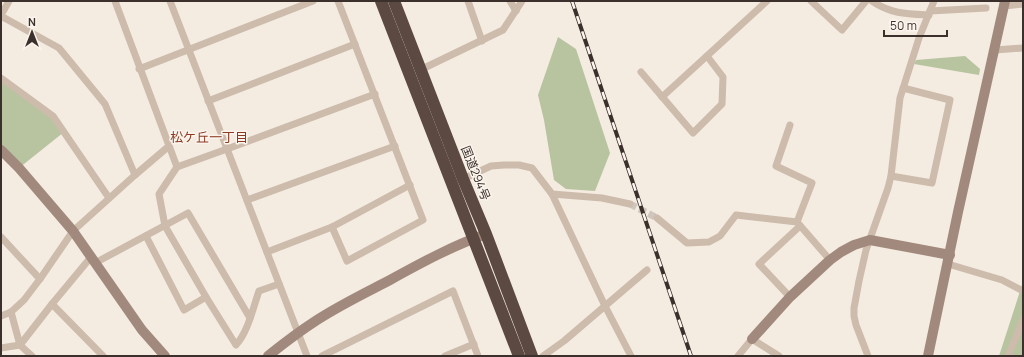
<svg xmlns="http://www.w3.org/2000/svg" width="1024" height="357" font-family="Manrope,'Noto Sans JP',sans-serif">
  <style>
    .green { fill: #b8c4a0 }
    .lines { fill: none; stroke-linecap: round; stroke-linejoin: round }
    .street-tunnel { stroke: #cfc6bd; stroke-width: 7; stroke-dasharray: 7 3.5; stroke-linecap: butt }
    .street { stroke: #cdbbac; stroke-width: 7 }
    .secondary { stroke: #a18a7d; stroke-width: 10 }
    .highway { stroke: #5c4a42; stroke-width: 12 }
    .rail-casing { stroke: #3b302b; stroke-width: 4 }
    .rail { stroke: #fbf5ee; stroke-width: 2.5; stroke-dasharray: 8; stroke-linecap: butt }
    .labels { text-anchor: middle; dominant-baseline: central; stroke-width: 3; stroke-linejoin: round; paint-order: stroke }
    .street-label { font-size: 12px; fill: #3b302b; stroke: #fbf5ee }
    .neighbourhood-label { font-size: 13px; fill: #8c3b22; stroke: #fbf5ee }
  </style>
  <rect width="100%" height="100%" fill="#f4ebe1"/>
  <g class="green">
    <path d="M558,37L576,49L610,153L595,191L566,189L554,180L544,120L538,95Z"/>
    <path d="M965,56L980,69L979,75L914,64L916,60Z"/>
    <path d="M1,79L53,116L64,132L19,168L1,150Z"/>
    <path d="M1023,282V356H999Z"/>
  </g>
  <g class="lines">
    <path class="street-tunnel" d="M630,204L657,218"/>
    <g class="street">
      <path d="M115,1L177,167"/>
      <path d="M170,1L307,356"/>
      <path d="M468,1L482,41"/>
      <path d="M510,1L516,11"/>
      <path d="M811,1L842,30L866,1"/>
      <path d="M872,1C891,14 907,14 929,15"/>
      <path d="M1005,6L1023,4"/>
      <path d="M930,11L986,8"/>
      <path d="M1,15L9,1"/>
      <path d="M1,16L59,48L105,104L135,175"/>
      <path d="M995,50L1023,48"/>
      <path d="M139,69L313,1"/>
      <path d="M420,70L503,30L522,1"/>
      <path d="M641,72L693,133L722,104L723,77L707,56"/>
      <path d="M1,78L53,116L109,198"/>
      <path d="M662,97L767,1"/>
      <path d="M208,101L355,44"/>
      <path d="M790,125L776,166L812,183L797,222L830,260"/>
      <path d="M891,176L932,183L950,100L903,88"/>
      <path d="M463,179L491,166L504,165H519L532,168L552,194L605,306L631,356"/>
      <path d="M552,194L602,198L630,204"/>
      <path d="M247,200L395,146"/>
      <path d="M657,218L687,243L709,242L720,236L736,215L797,222"/>
      <path d="M332,227L347,261L423,220L338,1"/>
      <path d="M146,236L184,310L206,297"/>
      <path d="M1,237L40,279"/>
      <path d="M267,252L332,227L410,185"/>
      <path d="M95,263L188,213L250,318"/>
      <path d="M948,264L1002,280L1023,291"/>
      <path d="M279,284L259,291C253,308 248,332 236,345L206,297L165,226L159,194L177,167L227,149L375,94"/>
      <path d="M790,297L759,264L800,226"/>
      <path d="M52,304L103,356"/>
      <path d="M11,312L20,345L32,356"/>
      <path d="M1,316L11,312L24,300L40,279L73,231L135,175L169,146"/>
      <path d="M1,348L20,345L52,304L91,257"/>
      <path d="M322,356L453,291L478,356"/>
      <path d="M445,356L474,344"/>
      <path d="M543,356L564,341L647,270"/>
      <path d="M738,356L752,339L779,356"/>
      <path d="M868,356L856,325L854,316V308L859,281L866,250L888,188L891,176L900,98L919,38L934,1"/>
      <path d="M1008,356L1023,320"/>
    </g>
    <g class="secondary">
      <path d="M1,150L19,168L73,231L142,330L165,356"/>
      <path d="M752,339L790,297L830,260L841,252L854,245L870,240L950,255"/>
      <path d="M268,356C284,343 300,331 317,320C340,305 365,293 390,280C421,263 452,246 486,234"/>
      <path d="M928,356L958,212L1005,1"/>
    </g>
    <g class="highway">
      <path d="M381,1L519,356"/>
      <path d="M394,1L463,179L486,234L532,356"/>
    </g>
    <g class="rail-casing">
      <path id="rail" d="M572,1L691,356"/>
    </g>
    <use href="#rail" class="rail"/>
  </g>
  <g class="labels">
    <g class="street-label">
      <text transform="translate(476 173) rotate(68)">国道294号</text>
    </g>
    <g class="neighbourhood-label">
      <text x="209" y="137">松ケ丘一丁目</text>
    </g>
  </g>
  <rect width="1024" height="357" fill="none" stroke="#3b302b" stroke-width="4"/>
  <g transform="translate(32 32)" stroke="#fbf5ee" stroke-width="3" paint-order="stroke">
  <path d="M0-3L7 15L0 10L-7 15Z" fill="#3b302b"/>
  <text y="-6" font-size="11" font-weight="bold" text-anchor="middle" fill="#3b302b">N</text>
  </g>
  <path d="M884 30v6h63v-6" fill="none" stroke="#3b302b" stroke-width="2"/>
  <text x="890" y="30" font-size="12" fill="#3b302b" stroke="#fbf5ee" stroke-width="3" paint-order="stroke">50 m</text>
</svg>
